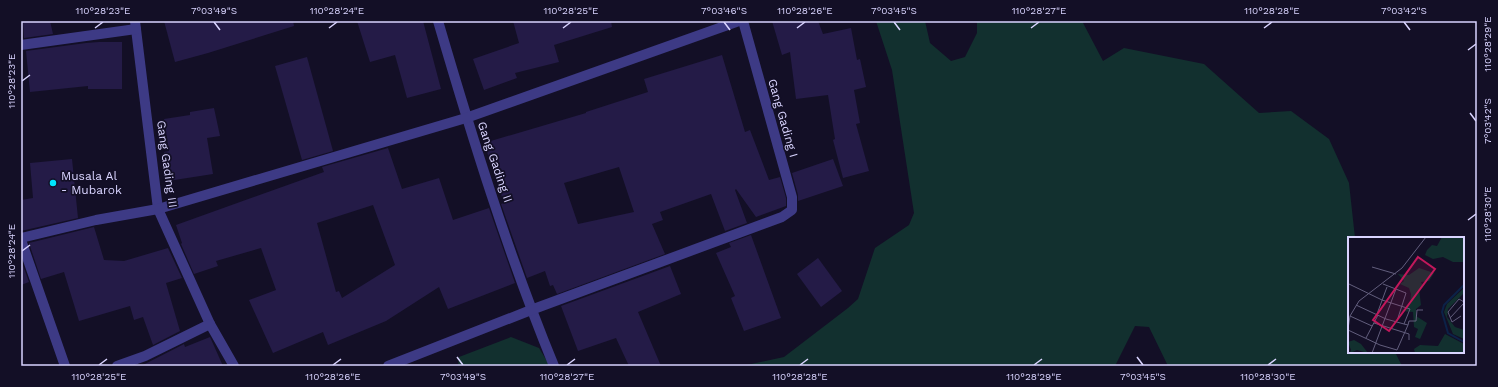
<svg xmlns="http://www.w3.org/2000/svg" width="1498" height="387" font-family="'Work Sans',sans-serif">
  <style>
    .green { fill: #12302f }
    .building { fill: #241b47; fill-rule: evenodd }
    .lines { fill: none; stroke-linecap: round; stroke-linejoin: round }
    .minor { stroke: #3d3a85; stroke-width: 10 }
    .ticks { fill: none; stroke: #d9d4ff; stroke-width: 1.5 }
    .poi-dot { fill: #00e5ff; stroke: #130f26; stroke-width: 1.5 }
    .labels { text-anchor: middle; dominant-baseline: central; stroke-width: 3.5; stroke-linejoin: round; paint-order: stroke }
    .street-label { font-size: 12px; fill: #d9d4ff; stroke: #130f26 }
    .poi-label { font-size: 12px; fill: #d9d4ff; stroke: #130f26; text-anchor: start }
    .inset-river { fill: none; stroke: #0c2248; stroke-width: 2 }
    .inset-road { fill: none; stroke: #625e7d; stroke-width: 1 }
    .view { fill: #c2185b; fill-opacity: 0.15; stroke: #c2185b; stroke-width: 2 }
    .inset-edge { fill: none; stroke: #d9d4ff; stroke-width: 2 }
    .neatline { fill: none; stroke: #d9d4ff; stroke-width: 1.5 }
    .ticks-label { font-size: 10px; text-anchor: middle; fill: #d9d4ff }
  </style>
  <rect width="100%" height="100%" fill="#130f26"/>
  <g class="green">
    <path d="M876,21H925L930,43L951,61L965,57L977,33V21H1082L1103,61L1124,48L1204,64L1259,113L1291,111L1329,139L1349,183L1355,238H1349V352H1395L1402,366H1168L1149,327L1135,326L1115,366H742L784,357L848,308L858,299L875,248L909,225L914,213L892,70Z"/>
    <path d="M511,337L539,348L550,366H458L459,357Z"/>
  </g>
  <g class="building">
    <path d="M23,21H50L53,34L24,38Z"/>
    <path d="M164,21H293L294,26L208,53L175,62Z"/>
    <path d="M357,21H423L441,89L407,98L395,55L370,62Z"/>
    <path d="M513,21H611L612,27L554,45L559,62L515,73L517,78L484,90L473,59L519,43Z"/>
    <path d="M772,21H818L823,34L851,28L857,60L860,59L866,87L854,90L860,123L856,124L869,171L843,178L833,140L835,139L828,95L796,99L790,52L782,55Z"/>
    <path d="M99,42H122V89H88V86L30,92L26,51L86,43Z"/>
    <path d="M722,55L745,132L750,130L769,180L780,177L786,198V206L756,217L736,189L735,190L747,223L725,231L711,194L660,212L663,220L652,224L665,254L557,294L553,285L550,286L545,271L527,278L501,204L504,203L484,143L586,113V112L648,92L644,79ZM619,167L634,212L578,224L564,183Z"/>
    <path d="M307,57L333,151L302,160L275,66Z"/>
    <path d="M214,108L220,136L207,138L213,174L168,181L164,152L169,151L164,119L190,115V112Z"/>
    <path d="M388,148L402,189L439,178L453,220L489,208L515,283L448,309L439,287L386,321L328,345L323,332L273,353L249,300L276,290L261,248L216,261L218,266L194,274L181,244L182,243L176,225L324,172L322,167ZM373,205L395,265L342,298L339,291L336,292L317,223Z"/>
    <path d="M72,159L78,218L21,231V200L33,198L30,163Z"/>
    <path d="M833,159L843,186L798,201V195L792,173Z"/>
    <path d="M94,227L104,260L124,261L168,248L182,278L166,283L180,331L153,345L143,317L134,320L130,306L79,321L64,272L41,279L29,243Z"/>
    <path d="M751,235L781,318L744,331L731,298L735,296L716,253L731,247L729,243Z"/>
    <path d="M818,258L842,291L821,307L797,274Z"/>
    <path d="M21,260L29,282L21,285Z"/>
    <path d="M670,266L681,294L638,312L661,366H629L616,338L578,351L561,306Z"/>
    <path d="M210,337L223,366H141L184,344L185,347Z"/>
  </g>
  <g class="lines">
    <g class="minor">
      <path d="M135,21L158,209L210,324L234,366"/>
      <path d="M438,21C472,137 508,254 554,366"/>
      <path d="M21,45L136,29"/>
      <path d="M21,238L96,220L158,209L466,118L739,21"/>
      <path d="M21,240L65,366"/>
      <path d="M117,366L145,356L210,324"/>
      <path d="M388,366L531,310L782,217L792,210V197L743,21"/>
    </g>
  </g>
  <path class="ticks" d="M214,22L220,30M724,22L730,30M894,22L900,30M1404,22L1410,30M95,28L103,22M329,28L337,22M563,28L571,22M797,28L805,22M1031,28L1039,22M1264,28L1272,22M1468,50L1476,44M22,81L30,75M1470,113L1476,121M1468,220L1476,214M22,251L30,245M457,357L463,365M1137,357L1143,365M99,365L107,359M333,365L341,359M567,365L575,359M800,365L808,359M1034,365L1042,359M1268,365L1276,359"/>
  <circle class="poi-dot" cx="53" cy="183" r="4"/>
  <g class="labels">
    <g class="street-label">
      <text transform="translate(783 118) rotate(74)">Gang Gading I</text>
      <text transform="translate(495 162) rotate(71)">Gang Gading II</text>
      <text transform="translate(167 164) rotate(82)">Gang Gading III</text>
    </g>
    <g class="poi-label">
      <text x="61" y="176">Musala Al<tspan x="61" dy="14">- Mubarok</tspan></text>
    </g>
  </g>
  <g transform="translate(1348 237)">
    <rect width="116" height="116" fill="#130f26"/>
    <path d="M94,0H116L115,25H105L95,20L85,22L77,18L79,13L84,8L89,9ZM71,31L86,36L81,44L73,45L75,50L71,52L73,68L68,72V79L79,86L72,102L67,100L70,92L66,90L65,75L54,74L62,67L63,57L61,51L52,47L56,44L50,37L61,38ZM116,51V56L100,72L99,80L107,90L116,93V102L105,97L96,75L99,67ZM97,97L116,107V116H67L66,112L72,108L90,109ZM6,103L13,107L20,116L9,113L2,116L3,113L0,105Z" fill="#12302f"/>
    <path class="inset-river" d="M116,48L96,68L94,75L100,96L116,105"/>
    <path class="inset-road" d="M24,30L48,37M35,47L58,56L49,84M0,49L1,47L34,63L62,72L56,87L60,88L49,113L32,108L0,93M8,68L38,82L56,87M29,77L39,50M2,79L24,89M113,79L104,85L100,75L111,62L116,65M102,81L116,66M26,86L61,97V103M60,88L61,84H68L69,73H75M0,92L2,79L11,64L54,31L78,0M18,101L30,78M24,116L48,52"/>
    <path class="view" d="M70,20L87,32L41,94L25,83Z"/>
    <rect width="116" height="116" class="inset-edge"/>
  </g>
  <rect width="1498" height="387" fill="none" stroke="#130f26" stroke-width="44"/>
  <rect x="22" y="22" width="1454" height="343" class="neatline"/>
  <g class="ticks-label">
    <text x="103" y="14">110°28'23"E</text>
    <text x="214" y="14">7°03'49"S</text>
    <text x="337" y="14">110°28'24"E</text>
    <text x="571" y="14">110°28'25"E</text>
    <text x="724" y="14">7°03'46"S</text>
    <text x="805" y="14">110°28'26"E</text>
    <text x="894" y="14">7°03'45"S</text>
    <text x="1039" y="14">110°28'27"E</text>
    <text x="1272" y="14">110°28'28"E</text>
    <text x="1404" y="14">7°03'42"S</text>
    <text transform="translate(1487 44) rotate(-90)" y="4">110°28'29"E</text>
    <text transform="translate(11 81) rotate(-90)" y="4">110°28'23"E</text>
    <text transform="translate(1487 121) rotate(-90)" y="4">7°03'42"S</text>
    <text transform="translate(1487 214) rotate(-90)" y="4">110°28'30"E</text>
    <text transform="translate(11 251) rotate(-90)" y="4">110°28'24"E</text>
    <text x="99" y="380">110°28'25"E</text>
    <text x="333" y="380">110°28'26"E</text>
    <text x="463" y="380">7°03'49"S</text>
    <text x="567" y="380">110°28'27"E</text>
    <text x="800" y="380">110°28'28"E</text>
    <text x="1034" y="380">110°28'29"E</text>
    <text x="1143" y="380">7°03'45"S</text>
    <text x="1268" y="380">110°28'30"E</text>
  </g>
</svg>
